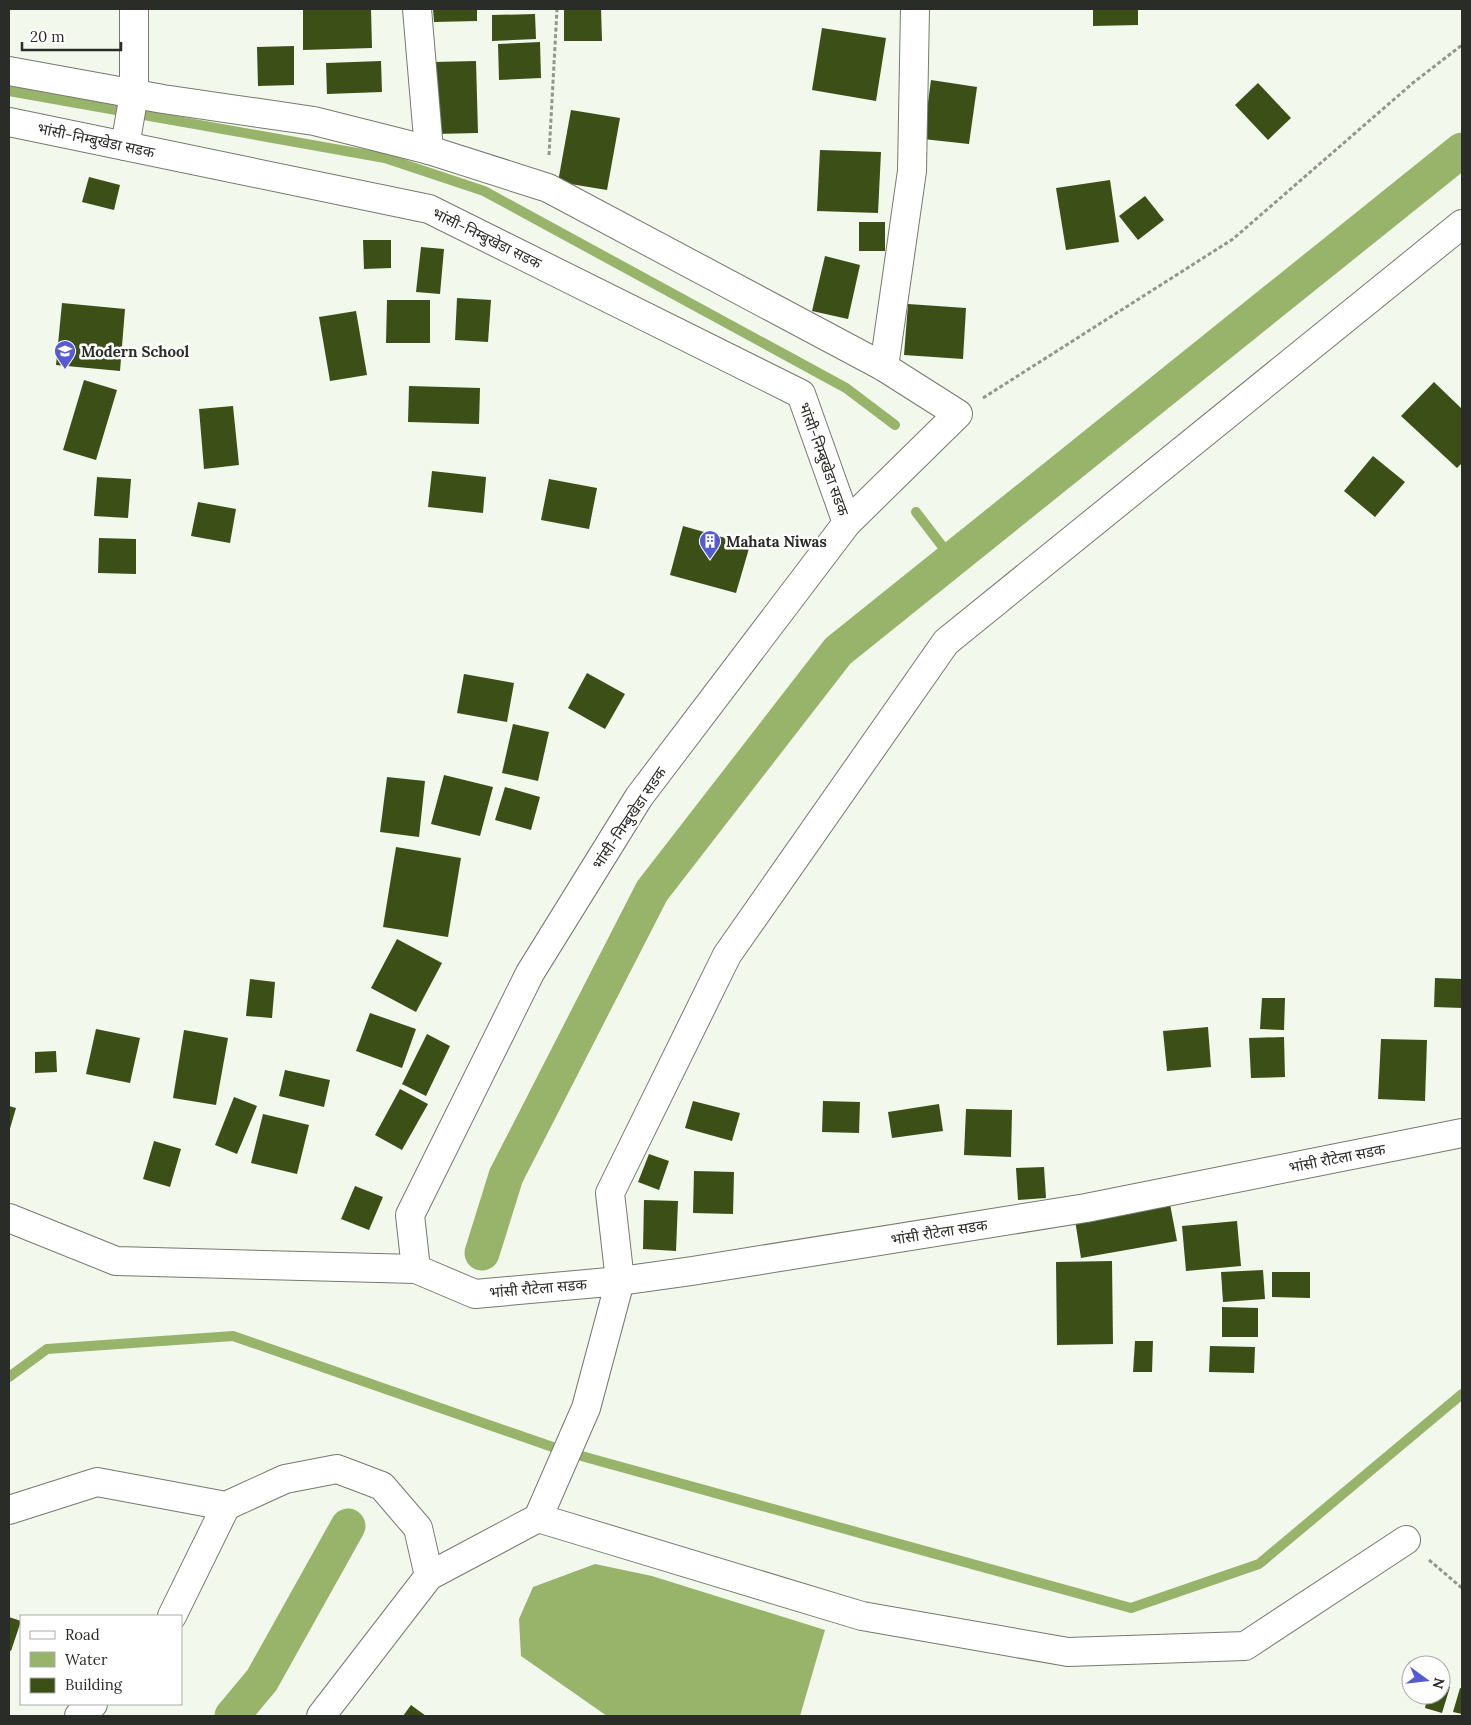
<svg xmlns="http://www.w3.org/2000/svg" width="1471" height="1725" font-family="Lora,'Noto Sans Devanagari',serif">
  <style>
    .water { fill: #97b46a }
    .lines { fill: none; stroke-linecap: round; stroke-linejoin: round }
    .stream { stroke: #97b46a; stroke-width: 10 }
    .canal { stroke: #97b46a; stroke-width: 35 }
    .building { fill: #3c4f17 }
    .minor-casing { stroke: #75796f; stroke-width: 30 }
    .path { stroke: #92968d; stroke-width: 3; stroke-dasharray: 4 2.5; stroke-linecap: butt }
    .minor { stroke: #fff; stroke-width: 28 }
    .labels { text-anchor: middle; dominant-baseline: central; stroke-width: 5; stroke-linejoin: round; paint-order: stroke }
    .street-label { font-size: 15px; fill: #2a2c27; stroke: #fff }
    .poi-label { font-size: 15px; font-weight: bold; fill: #2a2c27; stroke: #fff; text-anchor: start }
  </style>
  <rect width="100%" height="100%" fill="#f3f8ec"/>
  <path class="water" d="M595,1564L652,1576L825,1630L800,1716H607L521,1656L519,1619L533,1587Z"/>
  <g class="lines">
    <g class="stream">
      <path d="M9,91L385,158L484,191L846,388L895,425"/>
      <path d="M916,512L952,559"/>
      <path d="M9,1377L47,1349L233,1336L567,1452L1131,1608L1259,1564L1462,1394"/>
    </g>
    <g class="canal">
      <path d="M482,1253L506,1176L652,891L838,651L1462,150"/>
      <path d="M232,1716L262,1680L348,1526"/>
    </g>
  </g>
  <g class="building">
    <path d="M303,9H371L372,48L303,50Z"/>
    <path d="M433,9H477V21L434,22Z"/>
    <path d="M564,9H601L602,41H564Z"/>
    <path d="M1093,9H1138V25L1093,26Z"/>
    <path d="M535,14L536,39L492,41V15Z"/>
    <path d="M822,28L886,38L876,101L812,90Z"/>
    <path d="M540,42L541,78L499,80L498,44Z"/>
    <path d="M294,46V85L258,86L257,47Z"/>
    <path d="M381,61L382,92L327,94L326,63Z"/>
    <path d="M476,61L478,133L435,134L434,62Z"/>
    <path d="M931,80L977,87L969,144L923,139Z"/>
    <path d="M1258,83L1291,118L1268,140L1235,105Z"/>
    <path d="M571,110L620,118L607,190L558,182Z"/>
    <path d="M820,150L881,152L878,213L817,211Z"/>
    <path d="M89,177L120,185L114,210L82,202Z"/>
    <path d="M1110,180L1119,242L1066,250L1056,188Z"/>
    <path d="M1145,196L1164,220L1138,240L1119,216Z"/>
    <rect x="859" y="222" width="26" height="29"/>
    <path d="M363,240H391V268L364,269Z"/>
    <path d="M421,247L444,249L440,294L416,292Z"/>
    <path d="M825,256L860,265L848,319L812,311Z"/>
    <path d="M457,298L491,300L488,342L455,340Z"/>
    <path d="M387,300H430V343H386Z"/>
    <path d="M62,303L125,309L120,371L56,365Z"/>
    <path d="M908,304L966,308L963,359L904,355Z"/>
    <path d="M356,311L367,375L330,381L319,317Z"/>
    <path d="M84,380L117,390L96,460L63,450Z"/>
    <path d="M1434,382L1462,409V463L1457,468L1401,416Z"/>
    <path d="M409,386L480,388L479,424L408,422Z"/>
    <path d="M233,406L239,465L204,469L199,409Z"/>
    <path d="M1373,456L1405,482L1375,517L1344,491Z"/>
    <path d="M432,471L486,477L483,513L428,507Z"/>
    <path d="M97,477L131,479L128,518L94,516Z"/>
    <path d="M549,479L597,488L589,529L541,520Z"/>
    <path d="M198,502L236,509L230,543L191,536Z"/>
    <path d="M683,526L750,545L736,593L670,575Z"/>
    <path d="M99,538L136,539V574L98,573Z"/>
    <path d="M587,673L625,694L605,729L568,708Z"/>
    <path d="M464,674L514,683L507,722L457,713Z"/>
    <path d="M513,724L549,732L538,781L502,773Z"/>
    <path d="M444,775L493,787L480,836L431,824Z"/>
    <path d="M387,777L425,781L419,837L380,832Z"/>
    <path d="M505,787L540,797L531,830L495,820Z"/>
    <path d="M396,847L461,858L448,937L383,927Z"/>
    <path d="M397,939L442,963L416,1012L371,988Z"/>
    <path d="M1435,978L1462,979V1008L1434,1007Z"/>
    <path d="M250,979L275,982L272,1018L246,1016Z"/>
    <path d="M1262,998H1285L1284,1030L1260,1029Z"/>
    <path d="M370,1013L416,1029L402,1068L356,1051Z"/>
    <path d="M1208,1027L1211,1067L1167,1071L1163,1031Z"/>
    <path d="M96,1029L140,1038L130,1083L86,1074Z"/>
    <path d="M184,1030L228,1038L216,1105L173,1098Z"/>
    <path d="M427,1034L450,1046L426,1096L402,1084Z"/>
    <path d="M1284,1037L1285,1077L1251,1078L1249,1038Z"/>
    <path d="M1381,1039L1427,1040L1425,1101L1378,1099Z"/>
    <path d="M56,1051L57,1072L35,1073V1052Z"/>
    <path d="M285,1070L330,1080L324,1107L279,1096Z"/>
    <path d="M400,1089L428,1104L402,1150L375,1135Z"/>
    <path d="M234,1097L257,1106L237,1154L215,1145Z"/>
    <path d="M693,1101L740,1113L732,1141L685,1128Z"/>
    <path d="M823,1101L860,1102L859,1133L822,1132Z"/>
    <path d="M939,1104L943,1131L892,1138L888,1112Z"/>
    <path d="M9,1106L16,1108L9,1132Z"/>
    <path d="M966,1109L1012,1110L1011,1157L964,1155Z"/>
    <path d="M263,1114L309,1125L297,1174L251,1163Z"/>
    <path d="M154,1141L181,1149L170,1187L143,1179Z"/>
    <path d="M649,1154L669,1161L659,1190L638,1182Z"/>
    <path d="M1044,1167L1046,1198L1018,1200L1016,1168Z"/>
    <path d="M694,1171L734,1172L733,1214L693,1213Z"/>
    <path d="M355,1186L383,1197L369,1230L341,1219Z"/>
    <path d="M644,1200L678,1201L676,1251L643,1249Z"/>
    <path d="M1170,1204L1177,1241L1081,1258L1075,1220Z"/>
    <path d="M1237,1221L1241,1266L1186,1271L1182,1226Z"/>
    <path d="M1112,1261L1113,1344L1057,1345L1056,1262Z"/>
    <path d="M1263,1270L1265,1299L1223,1302L1221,1272Z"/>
    <path d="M1272,1272H1310V1298L1272,1297Z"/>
    <path d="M1222,1307L1258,1308V1337H1222Z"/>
    <path d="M1135,1341H1153L1152,1372H1133Z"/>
    <path d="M1210,1346L1255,1347L1254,1373L1209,1372Z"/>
    <path d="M9,1617L21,1621L11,1651L9,1650Z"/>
    <path d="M1441,1684L1450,1687L1442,1713L1425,1708L1428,1695H1441Z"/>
    <path d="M1460,1688L1462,1689V1714L1453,1712Z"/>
    <path d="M411,1705L426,1716H403Z"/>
  </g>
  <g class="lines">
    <g class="minor-casing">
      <g id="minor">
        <path d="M417,9L429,150"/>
        <path d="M9,71L163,99L314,121L429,150L548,188L884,367L958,414L847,523L639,797L530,973L410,1215L416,1269"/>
        <path d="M9,122L429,209L801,394L847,523"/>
        <path d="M125,146L134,94V9"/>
        <path d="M884,367L912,171L915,9"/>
        <path d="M9,1218L116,1261L416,1269L475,1294L620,1281L692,1271L1086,1208L1462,1133"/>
        <path d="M9,1510L97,1482L226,1506L285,1479L337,1469L382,1486L418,1528L429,1576"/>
        <path d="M538,1518L862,1616L1068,1652L1245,1646L1406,1540"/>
        <path d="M172,1616L226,1506"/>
        <path d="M79,1716L93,1704"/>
        <path d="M321,1716L429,1576L538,1518L586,1408L620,1281L610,1193L727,955L946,642L1462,224"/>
      </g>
    </g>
    <g class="path">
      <path d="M549,155L557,9"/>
      <path d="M983,398L1233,239L1414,82L1462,45"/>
      <path d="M1429,1560L1462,1588"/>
    </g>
    <use href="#minor" class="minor"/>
  </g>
  <defs>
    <g id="school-pin" transform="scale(1.125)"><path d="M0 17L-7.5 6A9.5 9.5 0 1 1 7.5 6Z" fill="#555bd2" stroke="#fff"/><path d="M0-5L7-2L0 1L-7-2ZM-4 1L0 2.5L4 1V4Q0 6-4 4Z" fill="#fff"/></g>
    <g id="building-pin" transform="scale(1.125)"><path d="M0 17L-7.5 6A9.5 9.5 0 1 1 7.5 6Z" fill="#555bd2" stroke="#fff"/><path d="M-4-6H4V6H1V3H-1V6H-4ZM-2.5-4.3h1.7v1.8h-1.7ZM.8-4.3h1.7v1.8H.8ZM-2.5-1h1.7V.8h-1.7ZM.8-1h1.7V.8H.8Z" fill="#fff"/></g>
  </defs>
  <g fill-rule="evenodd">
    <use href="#school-pin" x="65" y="351"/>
    <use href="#building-pin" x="710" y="541"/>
  </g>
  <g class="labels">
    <g class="street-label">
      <text transform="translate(96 140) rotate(12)">भांसी-निम्बुखेडा सडक</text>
      <text transform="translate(487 238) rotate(26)">भांसी-निम्बुखेडा सडक</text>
      <text transform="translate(824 459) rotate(70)">भांसी-निम्बुखेडा सडक</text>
      <text transform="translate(629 818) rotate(-56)">भांसी-निम्बुखेडा सडक</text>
      <text transform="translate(1337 1158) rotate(-11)">भांसी रौटेला सडक</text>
      <text transform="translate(939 1232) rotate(-9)">भांसी रौटेला सडक</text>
      <text transform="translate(538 1288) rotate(-5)">भांसी रौटेला सडक</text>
    </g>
    <g class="poi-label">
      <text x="81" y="351">Modern School</text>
      <text x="726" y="541">Mahata Niwas</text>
    </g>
  </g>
  <rect width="1471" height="1725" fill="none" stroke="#2a2c27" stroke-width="20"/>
  <rect x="20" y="1615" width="162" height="90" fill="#ffffff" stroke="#aaaba9"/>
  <rect x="30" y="1631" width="25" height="8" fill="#ffffff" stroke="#aaaba9"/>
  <text x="65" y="1640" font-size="15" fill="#2a2c27">Road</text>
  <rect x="30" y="1652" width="25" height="15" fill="#97b46a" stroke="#aaaba9"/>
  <text x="65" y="1665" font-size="15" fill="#2a2c27">Water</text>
  <rect x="30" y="1678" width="25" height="15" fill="#3c4f17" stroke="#aaaba9"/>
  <text x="65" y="1690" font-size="15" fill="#2a2c27">Building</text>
  <g transform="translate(1426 1680) rotate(105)"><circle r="24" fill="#ffffff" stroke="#aaaba9"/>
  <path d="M0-4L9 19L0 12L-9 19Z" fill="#555bd2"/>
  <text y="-8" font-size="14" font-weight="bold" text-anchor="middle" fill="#2a2c27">N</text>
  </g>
  <path d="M22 42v8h99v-8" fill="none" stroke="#2a2c27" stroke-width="2.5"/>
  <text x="30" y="42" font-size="15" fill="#2a2c27" stroke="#ffffff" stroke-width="4" paint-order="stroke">20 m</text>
</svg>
